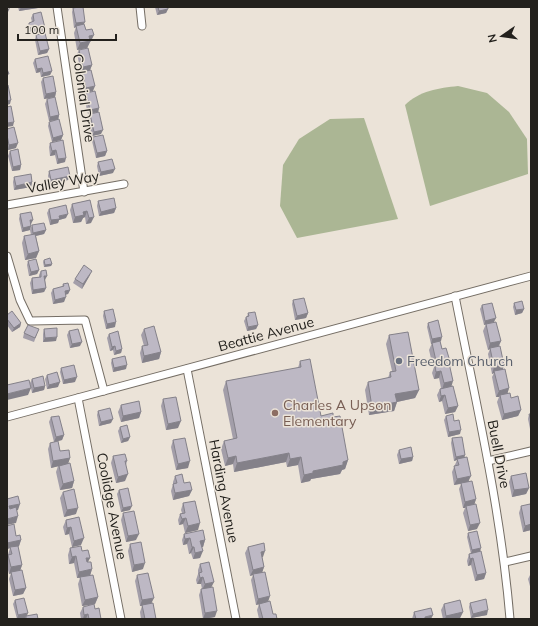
<svg xmlns="http://www.w3.org/2000/svg" width="538" height="626" font-family="Mulish,sans-serif">
  <style>
    .green { fill: #abb694 }
    .lines { fill: none; stroke-linecap: round; stroke-linejoin: round }
    .minor-casing { stroke: #756e65; stroke-width: 9 }
    .minor { stroke: #fff; stroke-width: 7 }
    .wall { fill: #a39ea9 }
    .shaded-wall { fill: #848189 }
    .building { fill: #bdb8c4; stroke: #848189 }
    .worship-dot { fill: #6b7280; stroke: #ebe3d8; stroke-width: 1.5 }
    .education-dot { fill: #8d6e63; stroke: #ebe3d8; stroke-width: 1.5 }
    .labels { text-anchor: middle; dominant-baseline: central; stroke-width: 3; stroke-linejoin: round; paint-order: stroke }
    .street-label { font-size: 14px; fill: #23211d; stroke: #ebe3d8 }
    .worship-label { font-size: 14px; fill: #5b616d; stroke: #ebe3d8; text-anchor: start }
    .education-label { font-size: 14px; fill: #785e54; stroke: #ebe3d8; text-anchor: start }
  </style>
  <rect width="100%" height="100%" fill="#ebe3d8"/>
  <g class="green">
    <path d="M458,86L487,93L509,112L527,139L528,174L430,206L405,105C419,91 439,88 458,86Z"/>
    <path d="M364,118L398,219L297,238L280,206L283,165L299,139L330,119Z"/>
  </g>
  <g class="lines">
    <g class="minor-casing">
      <g id="minor">
        <path d="M57,7L84,192"/>
        <path d="M140,7L142,26"/>
        <path d="M7,205L124,184"/>
        <path d="M7,256L20,300L30,321L85,320L104,391"/>
        <path d="M455,296C476,403 501,510 510,619"/>
        <path d="M187,369L236,619"/>
        <path d="M78,398L121,619"/>
        <path d="M7,417L531,276"/>
        <path d="M488,461L531,451"/>
        <path d="M505,562L531,556"/>
      </g>
    </g>
    <use href="#minor" class="minor"/>
  </g>
  <g class="wall">
    <path d="M18,7H38V8L19,11Z"/>
    <path d="M155,7H168V9L166,13L157,15Z"/>
    <path d="M73,8L84,25L86,30L91,41L90,42L87,48L77,50L74,33L76,27L74,28L72,12Z"/>
    <path d="M33,14L45,28L43,32L34,34L33,31L28,32L27,27L29,23L32,22L31,18Z"/>
    <path d="M36,35L49,49L47,53L38,55L35,40Z"/>
    <path d="M79,50L92,65L90,70L81,72L77,54Z"/>
    <path d="M35,59L52,71L50,75L41,77L40,72L36,73L33,63Z"/>
    <path d="M82,72L93,91L85,93L81,76Z"/>
    <path d="M43,78L56,92L55,97L44,99L41,82Z"/>
    <path d="M86,93L99,108L98,112L88,114L84,97Z"/>
    <path d="M47,99L59,115L58,120L49,121L45,104Z"/>
    <path d="M90,114L101,134L92,136L88,119Z"/>
    <path d="M49,122L63,135L61,140L52,142L48,126Z"/>
    <path d="M7,129L16,148L8,150L7,146Z"/>
    <path d="M93,137L107,151L105,156L96,158L92,141Z"/>
    <path d="M50,143L65,162L57,164L55,155L50,156L49,147Z"/>
    <path d="M10,151L21,165L20,170L12,171L8,156Z"/>
    <path d="M98,162L113,173L99,176L97,166Z"/>
    <path d="M49,171L70,176L68,180L50,184L48,176Z"/>
    <path d="M14,177L32,182L31,187L14,190L13,182Z"/>
    <path d="M90,200L91,223L86,224L85,217L83,218L81,222L73,223L70,210L72,204Z"/>
    <path d="M98,201L116,208L114,213L99,216L97,206Z"/>
    <path d="M49,209L66,218L59,220L58,223L50,225L47,213Z"/>
    <path d="M20,214L31,224L30,230L22,232L19,219Z"/>
    <path d="M32,225L46,230L44,234L36,236L39,251L36,258L25,260L22,243L24,236L31,235L30,230Z"/>
    <path d="M44,260L52,264L51,266L44,267L43,262Z"/>
    <path d="M28,261L39,270L37,274L29,276L27,265Z"/>
    <path d="M41,271L45,280L46,288L44,292L32,294L30,283L32,278L39,277V275Z"/>
    <path d="M90,275L82,289L73,283L75,279Z"/>
    <path d="M63,284L70,290L68,294L65,295L64,302L53,304L51,293L53,289L62,287Z"/>
    <path d="M293,300L308,313L306,318L295,320L292,304Z"/>
    <path d="M514,303L524,309L522,313L515,315L513,307Z"/>
    <path d="M482,305L494,322L501,341L499,346L504,365L503,369L509,388L507,394L521,410L518,416L502,420L497,402L499,397H496L492,377L494,373L492,374L488,354L490,349L488,350L483,331L486,324L484,325L480,309Z"/>
    <path d="M104,311L115,327L106,329L103,316Z"/>
    <path d="M248,313L258,325L256,329L247,331L244,321L246,317H247Z"/>
    <path d="M7,315L21,323L20,327L12,332L7,325Z"/>
    <path d="M428,323L441,341H440L442,349L449,358L446,364L451,386L458,406L455,412L445,414L442,401L439,402L437,395L440,389L441,388L439,378L434,379L432,373L434,367H433L429,350L432,343L431,344L427,327Z"/>
    <path d="M44,329L56,341L43,342V334Z"/>
    <path d="M144,329L161,352L159,359L142,363L140,353L142,346H144L141,335Z"/>
    <path d="M69,331L80,346L70,348L67,335Z"/>
    <path d="M24,333L37,334L34,342L23,338Z"/>
    <path d="M109,334L122,349L121,353L114,355L113,350L110,351L107,338Z"/>
    <path d="M389,335L419,390L415,398L397,402L394,411L369,415L365,390L368,382L388,378L390,372L392,371L386,344Z"/>
    <path d="M112,359L126,369L113,372L111,363Z"/>
    <path d="M300,361L321,416L333,417L348,460L345,469L342,470L340,474L311,479L310,481L301,483L298,465L287,467L286,462L234,472L233,464L225,466L221,449L224,441L233,439L223,390L226,381L298,368Z"/>
    <path d="M61,368L75,382L63,384L60,372Z"/>
    <path d="M47,375L58,387L47,389L45,379Z"/>
    <path d="M32,379L45,386L44,390L32,393L30,383Z"/>
    <path d="M163,399L178,428L166,430L161,406Z"/>
    <path d="M121,405L141,412L139,418L121,422L118,412Z"/>
    <path d="M98,411L111,423L99,426L97,415Z"/>
    <path d="M529,414H531V429H530L528,419Z"/>
    <path d="M446,416L454,421L460,434L448,437L444,420Z"/>
    <path d="M51,417L64,435L62,440L54,442L49,422Z"/>
    <path d="M120,427L130,437L128,441L121,443L118,431Z"/>
    <path d="M452,438L465,455L464,457L469,481L476,499L474,504L477,529L468,531L463,513L465,508H463L459,489L461,484L454,485L452,472L457,460L454,461L451,443Z"/>
    <path d="M173,440L188,468L176,470L171,447Z"/>
    <path d="M50,443L70,458L68,463L74,481L72,488L60,490L56,472L58,466L51,468L48,449Z"/>
    <path d="M399,450L413,457L412,461L399,464L397,455Z"/>
    <path d="M113,456L127,461L126,465L125,481L116,483L111,463Z"/>
    <path d="M531,472V482L530,476Z"/>
    <path d="M175,476L192,490L189,496L173,500L171,491L173,484V482Z"/>
    <path d="M511,476L529,488L526,494L512,497L509,482Z"/>
    <path d="M119,490L130,510L121,512L117,494Z"/>
    <path d="M63,492L76,514L64,517L60,498Z"/>
    <path d="M183,503L198,530L185,533L183,524L179,525L178,520L180,514L182,513L181,510Z"/>
    <path d="M521,506L531,530L523,532L519,513Z"/>
    <path d="M123,513L136,540L126,542L121,520Z"/>
    <path d="M79,517L81,545L72,547L69,534L65,535L63,527L66,520Z"/>
    <path d="M7,526L16,536L21,540L19,546L18,547L22,565L20,571L26,588L23,594L13,596L9,579L11,573L9,574L7,566V558L10,548L7,549Z"/>
    <path d="M468,533L480,552L486,573L484,579L475,581L471,565L468,566L467,561L469,554H471L467,537Z"/>
    <path d="M184,534L205,540L203,547H202L200,558L193,559L191,553L189,554L187,544L183,545L182,540Z"/>
    <path d="M130,544L143,569L132,572L128,551Z"/>
    <path d="M248,547L263,557H262L264,567L262,572L268,602L273,614L277,619H259L257,610L259,604L256,605L251,580L253,575L250,576L245,553Z"/>
    <path d="M70,548L82,551L92,569L90,575L98,597L95,604L82,606L78,584L80,578H77L74,563L69,564L68,555Z"/>
    <path d="M200,564L211,587L215,617L203,619L199,595L201,589H202L201,584H197L196,580L198,574V570Z"/>
    <path d="M531,574V590L528,579L530,575Z"/>
    <path d="M137,575L152,603L156,619H141L140,612L142,606H140L135,581Z"/>
    <path d="M15,600L27,616L38,619H25V618L17,619L13,604Z"/>
    <path d="M470,603L487,615L471,618L469,607Z"/>
    <path d="M444,604L463,612L460,618L457,619H443L441,610Z"/>
    <path d="M83,607L95,609L101,619H81L80,613Z"/>
    <path d="M414,612L431,619H412Z"/>
  </g>
  <g class="shaded-wall">
    <path d="M21,7H38V8L19,11Z"/>
    <path d="M10,8L8,12L7,13V9Z"/>
    <path d="M168,9L166,13L157,15L159,11Z"/>
    <path d="M85,22L83,26H76V27L74,28L76,23Z"/>
    <path d="M35,27L33,31L28,32L30,28Z"/>
    <path d="M45,28L43,32L34,34L36,30Z"/>
    <path d="M94,35L91,41L90,42L87,48L77,50L80,43L89,36Z"/>
    <path d="M49,49L47,53L38,55L40,51Z"/>
    <path d="M92,65L90,70L81,72L83,67Z"/>
    <path d="M42,68L40,72L36,73L37,69Z"/>
    <path d="M52,71L50,75L41,77L43,73Z"/>
    <path d="M95,86L93,91L85,93L86,88Z"/>
    <path d="M56,92L55,97L44,99L46,94Z"/>
    <path d="M11,100L10,104L7,105V101Z"/>
    <path d="M99,108L98,112L88,114L90,110Z"/>
    <path d="M59,115L58,120L49,121L50,117Z"/>
    <path d="M14,122L13,126L7,127V123Z"/>
    <path d="M103,130L101,134L92,136L94,132Z"/>
    <path d="M63,135L61,140L52,142L53,138Z"/>
    <path d="M18,143L16,148L8,150L9,145Z"/>
    <path d="M56,150L55,155L50,156L52,151Z"/>
    <path d="M107,151L105,156L96,158L97,153Z"/>
    <path d="M66,158L65,162L57,164L58,159Z"/>
    <path d="M21,165L20,170L12,171L13,167Z"/>
    <path d="M115,169L113,173L99,176L101,172Z"/>
    <path d="M70,176L68,180L50,184L51,180Z"/>
    <path d="M32,182L31,187L14,190L16,186Z"/>
    <path d="M116,208L114,213L99,216L101,212Z"/>
    <path d="M87,211L85,217L83,218L81,222L73,223L75,217L83,212Z"/>
    <path d="M68,214L66,218L59,220L58,223L50,225L51,220L59,216Z"/>
    <path d="M94,217L91,223L86,224L89,218Z"/>
    <path d="M30,220H33L31,224L28,225Z"/>
    <path d="M31,226L30,230L22,232L23,228Z"/>
    <path d="M46,230L44,234L31,237L33,233Z"/>
    <path d="M39,251L36,258L25,260L28,254Z"/>
    <path d="M52,264L51,266L44,267L45,265Z"/>
    <path d="M39,270L37,274L29,276L31,272Z"/>
    <path d="M92,271L90,275L82,289L83,284Z"/>
    <path d="M44,276H47L45,280L43,281Z"/>
    <path d="M46,288L44,292L32,294L33,290Z"/>
    <path d="M70,290L68,294L63,295L65,291Z"/>
    <path d="M66,297L64,302L53,304L55,300Z"/>
    <path d="M524,309L522,313L515,315L516,310Z"/>
    <path d="M308,313L306,318L295,320L297,316Z"/>
    <path d="M496,318L494,322L484,325L485,321Z"/>
    <path d="M116,322L115,327L106,329L107,324Z"/>
    <path d="M21,323L20,327L12,332L14,328Z"/>
    <path d="M258,325L256,329L247,331L248,327Z"/>
    <path d="M57,337L56,341L43,342L45,338Z"/>
    <path d="M442,337L441,341L431,344L432,339Z"/>
    <path d="M501,341L498,347L490,348V349L488,350L490,343Z"/>
    <path d="M82,342L80,346L70,348L72,344Z"/>
    <path d="M115,346L113,350L110,351L112,347Z"/>
    <path d="M122,349L121,353L114,355L116,351Z"/>
    <path d="M161,352L159,359L142,363L144,356Z"/>
    <path d="M449,358L446,364L433,367L436,361Z"/>
    <path d="M127,365L126,369L113,372L114,368Z"/>
    <path d="M504,365L502,371H494V373L492,374L494,367Z"/>
    <path d="M441,371L439,378L434,379L436,372Z"/>
    <path d="M77,377L75,382L63,384L64,380Z"/>
    <path d="M453,381L451,388L442,390L444,383Z"/>
    <path d="M60,382L58,387L47,389L49,385Z"/>
    <path d="M45,386L44,390L32,393L34,388Z"/>
    <path d="M31,388L28,395L7,400V394Z"/>
    <path d="M509,388L507,395H500L499,397H496L499,391Z"/>
    <path d="M419,390L415,398L392,403L395,394Z"/>
    <path d="M445,395L442,401L439,402L441,396Z"/>
    <path d="M397,402L394,411L369,415L372,407Z"/>
    <path d="M458,406L455,412L445,414L448,408Z"/>
    <path d="M521,410L518,416L502,420L504,414Z"/>
    <path d="M141,412L139,418L121,422L123,416Z"/>
    <path d="M113,419L111,423L99,426L101,422Z"/>
    <path d="M181,421L178,428L166,430L168,424Z"/>
    <path d="M461,430L460,434L448,437L449,432Z"/>
    <path d="M64,435L62,440L54,442L56,437Z"/>
    <path d="M130,437L128,441L121,443L123,439Z"/>
    <path d="M289,453L286,462L234,472L237,463Z"/>
    <path d="M465,455L464,459H457V460L454,461L456,457Z"/>
    <path d="M236,456L233,464L225,466L228,458Z"/>
    <path d="M301,457L298,465L287,467L290,459Z"/>
    <path d="M413,457L412,461L399,464L401,459Z"/>
    <path d="M70,458L68,464L51,468L53,461Z"/>
    <path d="M348,460L345,469L342,470L340,474L311,479L310,481L301,483L304,475L313,471L343,462Z"/>
    <path d="M190,461L188,468L176,470L178,464Z"/>
    <path d="M128,474L125,481L116,483L118,477Z"/>
    <path d="M471,476L468,482L454,485L457,479Z"/>
    <path d="M74,481L72,488L60,490L63,484Z"/>
    <path d="M529,488L526,494L512,497L514,490Z"/>
    <path d="M192,490L189,496L173,500L175,493Z"/>
    <path d="M476,499L474,506H466L465,508H463L465,502Z"/>
    <path d="M20,504L18,510L7,513L9,506Z"/>
    <path d="M132,506L130,510L121,512L123,508Z"/>
    <path d="M78,508L76,514L64,517L67,510Z"/>
    <path d="M18,516L16,523L7,525V519Z"/>
    <path d="M186,518L183,524L179,525L182,519Z"/>
    <path d="M200,523L198,530L185,533L188,526Z"/>
    <path d="M480,523L477,529L468,531L470,525Z"/>
    <path d="M531,524V530L523,532L525,526Z"/>
    <path d="M71,527L69,534L65,535L67,528Z"/>
    <path d="M139,534L136,540L126,542L128,536Z"/>
    <path d="M84,538L81,545L72,547L74,541Z"/>
    <path d="M190,538L187,544L183,545L185,539Z"/>
    <path d="M21,540L19,546L7,549V543Z"/>
    <path d="M205,540L203,547L198,548L200,541Z"/>
    <path d="M192,547H194L191,553L189,554Z"/>
    <path d="M481,548L480,552L471,554L472,550Z"/>
    <path d="M203,551L200,558L193,559L195,553Z"/>
    <path d="M265,551L263,557L259,558L261,552Z"/>
    <path d="M76,556L74,563L69,564L72,557Z"/>
    <path d="M86,558H90L87,564Z"/>
    <path d="M473,558L471,565L468,566L470,559Z"/>
    <path d="M145,563L143,569L132,572L134,565Z"/>
    <path d="M22,565L20,571L9,574L11,567Z"/>
    <path d="M264,567L262,573L253,574V575L250,576L253,570Z"/>
    <path d="M92,569L90,576L77,578L79,572Z"/>
    <path d="M486,573L484,579L475,581L477,575Z"/>
    <path d="M203,577L201,584H197L200,578Z"/>
    <path d="M214,582L211,588L202,590L205,584Z"/>
    <path d="M26,588L23,594L13,596L15,590Z"/>
    <path d="M270,596L268,602L256,605L258,599Z"/>
    <path d="M98,597L95,604L82,606L85,600Z"/>
    <path d="M154,598L151,604L140,606L142,600Z"/>
    <path d="M488,610L487,615L471,618L473,614Z"/>
    <path d="M217,611L215,617L203,619L205,613Z"/>
    <path d="M463,612L460,618L457,619H445L446,616Z"/>
    <path d="M28,613L26,618V616L25,618L17,619L18,615Z"/>
    <path d="M88,614L86,619H83L84,615Z"/>
    <path d="M433,615L431,619H424L425,617Z"/>
  </g>
  <g class="building">
    <path d="M79,7H83L85,22L76,23L73,8Z"/>
    <path d="M158,7H168V9L159,11Z"/>
    <path d="M41,12L45,28L36,30L35,27L30,28L29,23L34,21L33,14Z"/>
    <path d="M84,24L86,30L92,29L94,35L89,36L90,41L80,43L76,26Z"/>
    <path d="M45,33L49,49L40,51L36,35Z"/>
    <path d="M88,48L92,65L83,67L79,50Z"/>
    <path d="M48,56L52,71L43,73L42,68L37,69L35,59Z"/>
    <path d="M7,69L9,74H7Z"/>
    <path d="M91,70L95,86L86,88L82,72Z"/>
    <path d="M53,76L56,92L46,94L43,78Z"/>
    <path d="M7,85H8L11,100L7,101Z"/>
    <path d="M95,91L99,108L90,110L86,93Z"/>
    <path d="M55,97L59,115L50,117L47,99Z"/>
    <path d="M11,106L14,122L7,123V107Z"/>
    <path d="M99,112L103,130L94,132L90,114Z"/>
    <path d="M59,119L63,135L53,138L49,122Z"/>
    <path d="M14,127L18,143L9,145L7,135V129Z"/>
    <path d="M103,135L107,151L97,153L93,137Z"/>
    <path d="M63,140L66,158L58,159L56,150L52,151L50,143Z"/>
    <path d="M18,149L21,165L13,167L10,151Z"/>
    <path d="M112,159L115,169L101,172L98,162Z"/>
    <path d="M68,167L70,176L51,180L49,171Z"/>
    <path d="M31,174L32,182L16,186L14,177Z"/>
    <path d="M114,198L116,208L101,212L98,201Z"/>
    <path d="M90,200L94,217L89,218L87,211L83,212L84,215L75,217L72,204Z"/>
    <path d="M66,205L68,214L59,216L60,219L51,220L49,209Z"/>
    <path d="M31,212L33,220H30L31,226L23,228L20,214Z"/>
    <path d="M44,223L46,230L33,233L32,225Z"/>
    <path d="M35,234L39,251L28,254L24,236Z"/>
    <path d="M50,258L52,264L45,265L44,260Z"/>
    <path d="M36,259L39,270L31,272L28,261Z"/>
    <path d="M84,265L92,271L83,284L75,279Z"/>
    <path d="M46,270L47,276H44L46,288L33,290L32,278L41,277V271Z"/>
    <path d="M68,283L70,290L65,291L66,297L55,300L53,289L64,286L63,284Z"/>
    <path d="M304,298L308,313L297,316L293,300Z"/>
    <path d="M522,301L524,309L516,310L514,303Z"/>
    <path d="M492,303L496,318L485,321L482,305Z"/>
    <path d="M113,309L116,322L107,324L104,311Z"/>
    <path d="M12,311L21,323L14,328L7,319V315Z"/>
    <path d="M255,312L258,325L248,327L246,317L249,316L248,313Z"/>
    <path d="M438,320L442,337L432,339L428,323Z"/>
    <path d="M496,322L501,341L490,343L486,324Z"/>
    <path d="M28,325L39,329L35,338L24,333Z"/>
    <path d="M154,326L161,352L144,356L142,346L148,345L144,329Z"/>
    <path d="M57,328V337L45,338L44,329Z"/>
    <path d="M78,329L82,342L72,344L69,331Z"/>
    <path d="M118,331L122,349L116,351L115,346L112,347L109,334Z"/>
    <path d="M408,332L419,390L395,394L397,402L372,407L368,382L391,377L390,372L396,371L389,335Z"/>
    <path d="M440,341L442,349L446,348L449,358L436,361L432,343Z"/>
    <path d="M500,346L504,365L494,367L490,348Z"/>
    <path d="M125,356L127,365L114,368L112,359Z"/>
    <path d="M310,359L321,416L333,413V417L340,416L348,460L343,462V465L313,471V473L304,475L301,457L290,459L289,453L237,463L236,456L228,458L224,441L237,438L226,381L301,367L300,361Z"/>
    <path d="M449,363L453,381L444,383L441,371L436,372L435,366Z"/>
    <path d="M74,365L77,377L64,380L61,368Z"/>
    <path d="M505,369L509,388L499,391L494,371Z"/>
    <path d="M57,372L60,382L49,385L47,375Z"/>
    <path d="M43,376L45,386L34,388L32,379Z"/>
    <path d="M29,380L31,388L7,394V385Z"/>
    <path d="M453,386L458,406L448,408L445,395L441,396L440,389Z"/>
    <path d="M510,393L511,398L518,396L521,410L504,414L500,395Z"/>
    <path d="M176,397L181,421L168,424L163,399Z"/>
    <path d="M139,401L141,412L123,416L121,405Z"/>
    <path d="M110,408L113,419L101,422L98,411Z"/>
    <path d="M453,414L454,421L459,420L461,430L449,432L446,416Z"/>
    <path d="M529,414H531V421Z"/>
    <path d="M59,416L64,435L56,437L51,417Z"/>
    <path d="M127,425L130,437L123,439L120,427Z"/>
    <path d="M462,437L465,455L456,457L452,438Z"/>
    <path d="M185,438L190,461L178,464L173,440Z"/>
    <path d="M58,441L60,451L69,450L70,458L53,461L50,443Z"/>
    <path d="M411,447L413,457L401,459L399,450Z"/>
    <path d="M125,454L127,461H125L128,474L118,477L113,456Z"/>
    <path d="M467,457L471,476L457,479L454,466L459,465L457,459Z"/>
    <path d="M70,463L74,481L63,484L59,466Z"/>
    <path d="M526,473L529,488L514,490L511,476Z"/>
    <path d="M182,474L184,483L190,482L192,490L175,493L173,484L177,483L175,476Z"/>
    <path d="M472,481L476,499L465,502L461,483Z"/>
    <path d="M128,488L132,506L123,508L119,490Z"/>
    <path d="M74,489L78,508L67,510L63,492Z"/>
    <path d="M18,496L20,504L9,506L10,509L16,507L18,516L7,519V499Z"/>
    <path d="M195,501L200,523L188,526L186,518L182,519L180,514L185,513L183,503Z"/>
    <path d="M476,504L480,523L470,525L466,506Z"/>
    <path d="M530,504L531,507V524L525,526L521,506Z"/>
    <path d="M134,511L139,534L128,536L123,513Z"/>
    <path d="M79,517L84,538L74,541L71,527L67,528L66,520Z"/>
    <path d="M14,524L16,536L20,535L21,540L7,543V526Z"/>
    <path d="M203,530L205,540L200,541L203,551L195,553L194,547H192L190,538L185,539L184,534Z"/>
    <path d="M477,531L481,548L472,550L468,533Z"/>
    <path d="M141,542L145,563L134,565L130,544Z"/>
    <path d="M264,543L265,551L261,552L264,567L253,570L248,547Z"/>
    <path d="M18,546L22,565L11,567L8,555L12,554L10,547Z"/>
    <path d="M81,546L82,551L88,550L90,558H86L87,562H91L92,569L79,572L76,556L72,557L70,548Z"/>
    <path d="M481,551L486,573L477,575L473,558L470,559L469,554Z"/>
    <path d="M209,562L214,582L205,584L203,577L200,578L199,573L202,572L200,564Z"/>
    <path d="M22,570L26,588L15,590L11,572Z"/>
    <path d="M265,572L270,596L258,599L253,574Z"/>
    <path d="M148,573L154,598L142,600L137,575Z"/>
    <path d="M93,575L98,597L85,600L80,577Z"/>
    <path d="M213,587L217,611L205,613L201,589Z"/>
    <path d="M24,598L28,613L18,615L15,600Z"/>
    <path d="M486,599L488,610L473,614L470,603Z"/>
    <path d="M460,600L463,612L446,616L444,604Z"/>
    <path d="M270,601L273,614H276L277,619H263L259,604Z"/>
    <path d="M153,603L156,619H145L142,605Z"/>
    <path d="M94,604L95,609L99,608L101,619H89L88,614L84,615L83,607Z"/>
    <path d="M431,608L433,615L425,617V619H416L414,612Z"/>
    <path d="M37,614L38,619H26V616Z"/>
  </g>
  <circle class="worship-dot" cx="399" cy="361" r="4"/>
  <circle class="education-dot" cx="275" cy="413" r="4"/>
  <g class="labels">
    <g class="street-label">
      <text transform="translate(84 98) rotate(82)">Colonial Drive</text>
      <text transform="translate(63 182) rotate(-10)">Valley Way</text>
      <text transform="translate(266 334) rotate(-15)">Beattie Avenue</text>
      <text transform="translate(499 454) rotate(79)">Buell Drive</text>
      <text transform="translate(224 491) rotate(79)">Harding Avenue</text>
      <text transform="translate(112 506) rotate(79)">Coolidge Avenue</text>
    </g>
    <g class="worship-label">
      <text x="407" y="361">Freedom Church</text>
    </g>
    <g class="education-label">
      <text x="283" y="405">Charles A Upson<tspan x="283" dy="16">Elementary</tspan></text>
    </g>
  </g>
  <rect width="538" height="626" fill="none" stroke="#23211d" stroke-width="16"/>
  <g transform="translate(502 36) rotate(257)" stroke="#ebe3d8" stroke-width="3" paint-order="stroke">
  <path d="M0-3L7 15L0 10L-7 15Z" fill="#23211d"/>
  <text y="-6" font-size="11" font-weight="bold" text-anchor="middle" fill="#23211d">N</text>
  </g>
  <path d="M18 34v6h98v-6" fill="none" stroke="#23211d" stroke-width="2"/>
  <text x="24" y="34" font-size="12" fill="#23211d" stroke="#ebe3d8" stroke-width="3" paint-order="stroke">100 m</text>
</svg>
